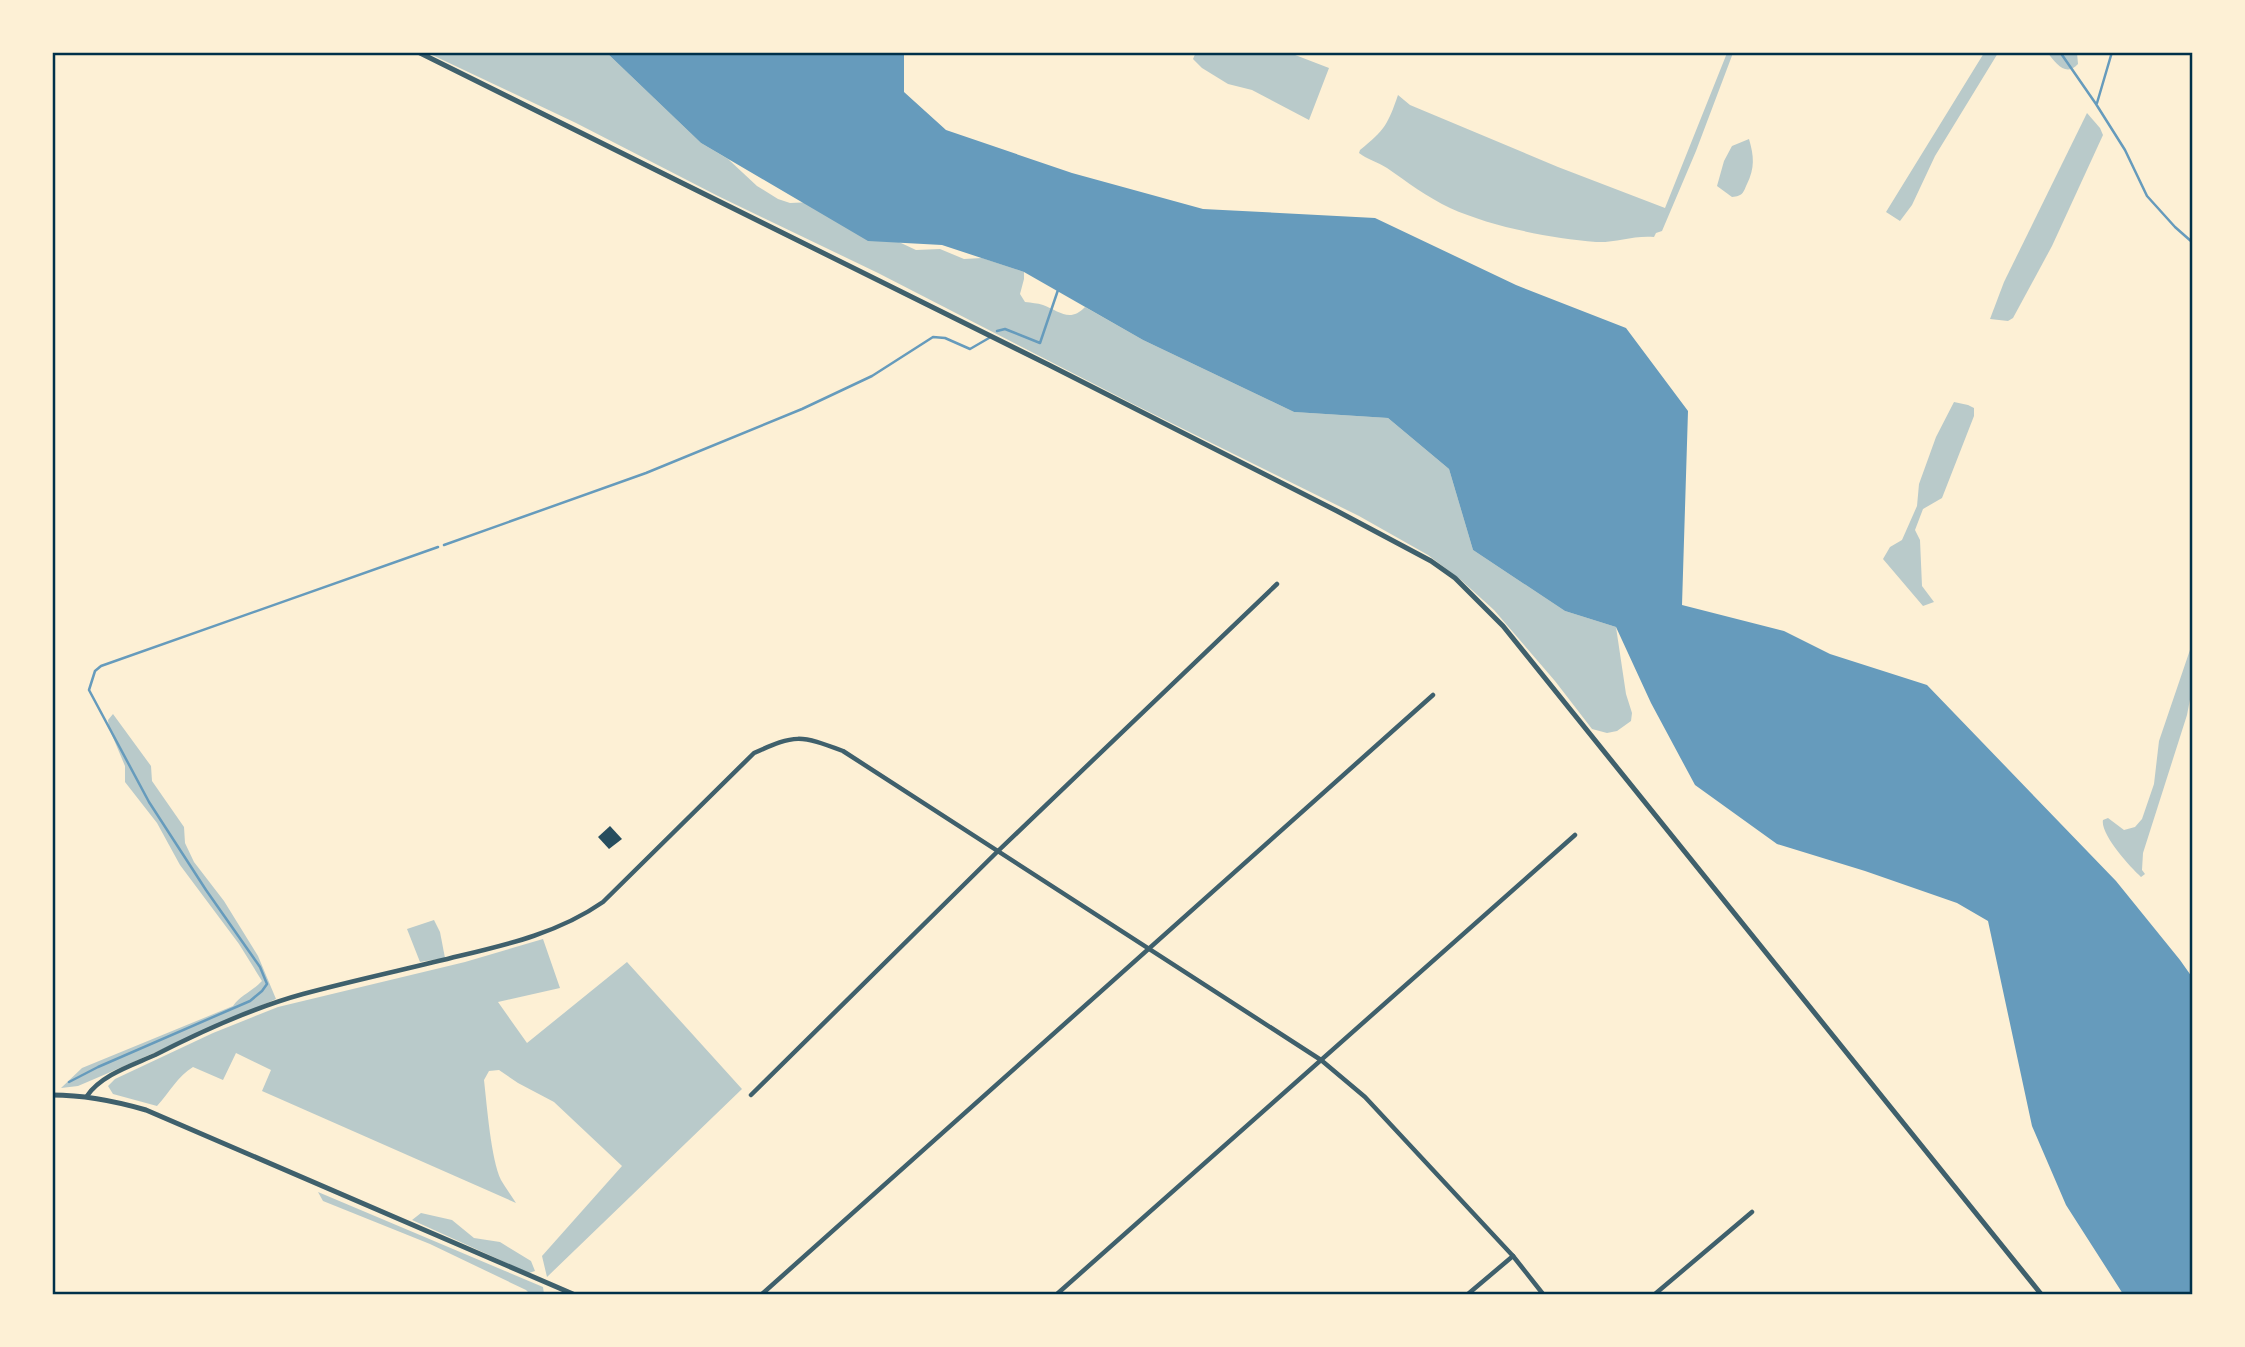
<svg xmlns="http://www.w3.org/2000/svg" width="2245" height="1347" font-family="'IBM Plex Serif',serif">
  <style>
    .green { fill: #b9caca }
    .water { fill: #669bbc }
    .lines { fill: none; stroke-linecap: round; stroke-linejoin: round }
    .stream { stroke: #669bbc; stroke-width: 2.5 }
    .building { fill: #264d5e }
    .minor { stroke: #3f606c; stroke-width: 4.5 }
    .tertiary { stroke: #3f606c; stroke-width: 5 }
    .neatline { fill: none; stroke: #003049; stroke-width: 2.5 }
  </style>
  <rect width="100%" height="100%" fill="#fdf0d5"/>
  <g class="green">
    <path d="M1196,52L1290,53L1329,68L1309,120L1252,90L1228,84L1202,68L1193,59Z"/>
    <path d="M428,53H607L701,143L728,159L757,186L778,199L790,203L813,202L916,250L940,249L964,259L982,258L1024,272V279L1020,294L1025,302C1032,303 1037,303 1043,305C1059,311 1070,323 1085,307L1143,340L1294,412L1388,418L1449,469L1473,550L1565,611L1616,627L1626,694L1632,713L1631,721L1617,731L1607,733L1592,729L1555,681L1494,610L1461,580L1428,555L1359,516L1135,405L878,273L718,196L576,123Z"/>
    <path d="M1727,53H1733L1696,151L1662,231L1656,233L1654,237C1634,235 1615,243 1596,242C1550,238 1492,227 1450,208C1427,197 1407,182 1387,168C1378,162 1366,159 1359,153L1360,150C1385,130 1388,124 1398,95L1410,105L1558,167L1665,208Z"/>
    <path d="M1984,53H1998L1935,156L1912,205L1900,221L1886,212Z"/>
    <path d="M2048,53H2077L2078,64C2066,77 2056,64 2048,53Z"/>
    <path d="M2087,113L2100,128L2103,135L2052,246L2013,318L2008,321L1990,319L2004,282Z"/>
    <path d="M1749,139C1754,156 1755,168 1747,184C1743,193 1743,196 1732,197L1717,186L1724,161L1732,146Z"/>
    <path d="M1954,402L1968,405L1974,408V416L1942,498L1923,509L1915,530L1920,540L1922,586L1934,602L1923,606L1883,559L1890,547L1902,540L1917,506L1919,484L1936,437Z"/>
    <path d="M2192,644V689L2187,715L2143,853L2142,870L2145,874L2141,877C2130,867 2100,834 2103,820L2108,818L2124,830L2135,827L2142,819L2154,784L2159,741Z"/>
    <path d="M113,714L151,766L152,781L184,827L185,843L194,862L224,901L258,956L276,999L106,1074L78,1086L61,1088L82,1068L233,1006C241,995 253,991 262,981L239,944L180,865L157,823L125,782V766L109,728L108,720Z"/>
    <path d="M434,920L440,932L445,958L420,962L407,929Z"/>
    <path d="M543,939L560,988L498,1002L527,1043L627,962L742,1089L547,1277L542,1256L622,1166L554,1102L518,1083L499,1070L489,1071L484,1080C487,1106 491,1159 501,1180C505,1187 511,1195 516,1203L262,1091L271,1070L236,1053L223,1080L193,1067C178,1076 169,1093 157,1106L113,1094L108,1086L115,1079L213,1033L278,1007L465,962Z"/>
    <path d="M318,1192L543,1287L544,1294H530L526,1290L430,1244L323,1201Z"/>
    <path d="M421,1213L452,1220L474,1238L500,1242L531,1261L535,1271L529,1273L412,1220Z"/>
  </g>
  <path class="water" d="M607,53H904V92L946,130L1072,173L1203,209L1375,218L1516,285L1626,328L1688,411L1682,605L1784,631L1830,654L1927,685L2116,881L2180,960L2192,977V1294H2123L2066,1205L2032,1126L1988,921L1957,903L1865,871L1777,844L1695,785L1651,703L1616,627L1565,611L1473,550L1449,469L1388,418L1294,412L1143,340L1024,272L942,245L868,241L701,143Z"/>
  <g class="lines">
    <g class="stream">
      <path d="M2060,52L2096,104L2125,150L2147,196L2175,227L2192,242"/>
      <path d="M2097,103L2112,52"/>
      <path d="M997,331L1005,329L1040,343L1058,290"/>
      <path d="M444,545L646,473L802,409L872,376L933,337L945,338L970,349L989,338"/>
      <path d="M69,1082L98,1067L250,1001L262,991L267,984L260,967L206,890L149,802L89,690L95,671L101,666L438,547"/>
    </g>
  </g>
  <path class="building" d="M610,826L622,839L609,849L598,837Z"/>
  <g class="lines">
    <g class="minor">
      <path d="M751,1095L998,851L1277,584"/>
      <path d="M87,1096C101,1075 133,1065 155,1055C202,1031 252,1008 303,994C355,980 407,969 459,956C510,944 560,932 603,902L754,753C796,734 800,735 843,751L1321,1060L1365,1097L1513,1256L1543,1294"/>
      <path d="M762,1294L1433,695"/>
      <path d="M1057,1294L1575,835"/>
      <path d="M1468,1294L1513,1256"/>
      <path d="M1655,1294L1752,1212"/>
    </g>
    <g class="tertiary">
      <path d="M418,52L1049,365L1337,511L1431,561L1455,578L1503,626L2041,1294"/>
      <path d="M52,1095C86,1095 115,1101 146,1110L573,1294"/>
    </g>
  </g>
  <rect width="2245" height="1347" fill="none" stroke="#fdf0d5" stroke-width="108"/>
  <rect x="54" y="54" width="2137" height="1239" class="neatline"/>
</svg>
